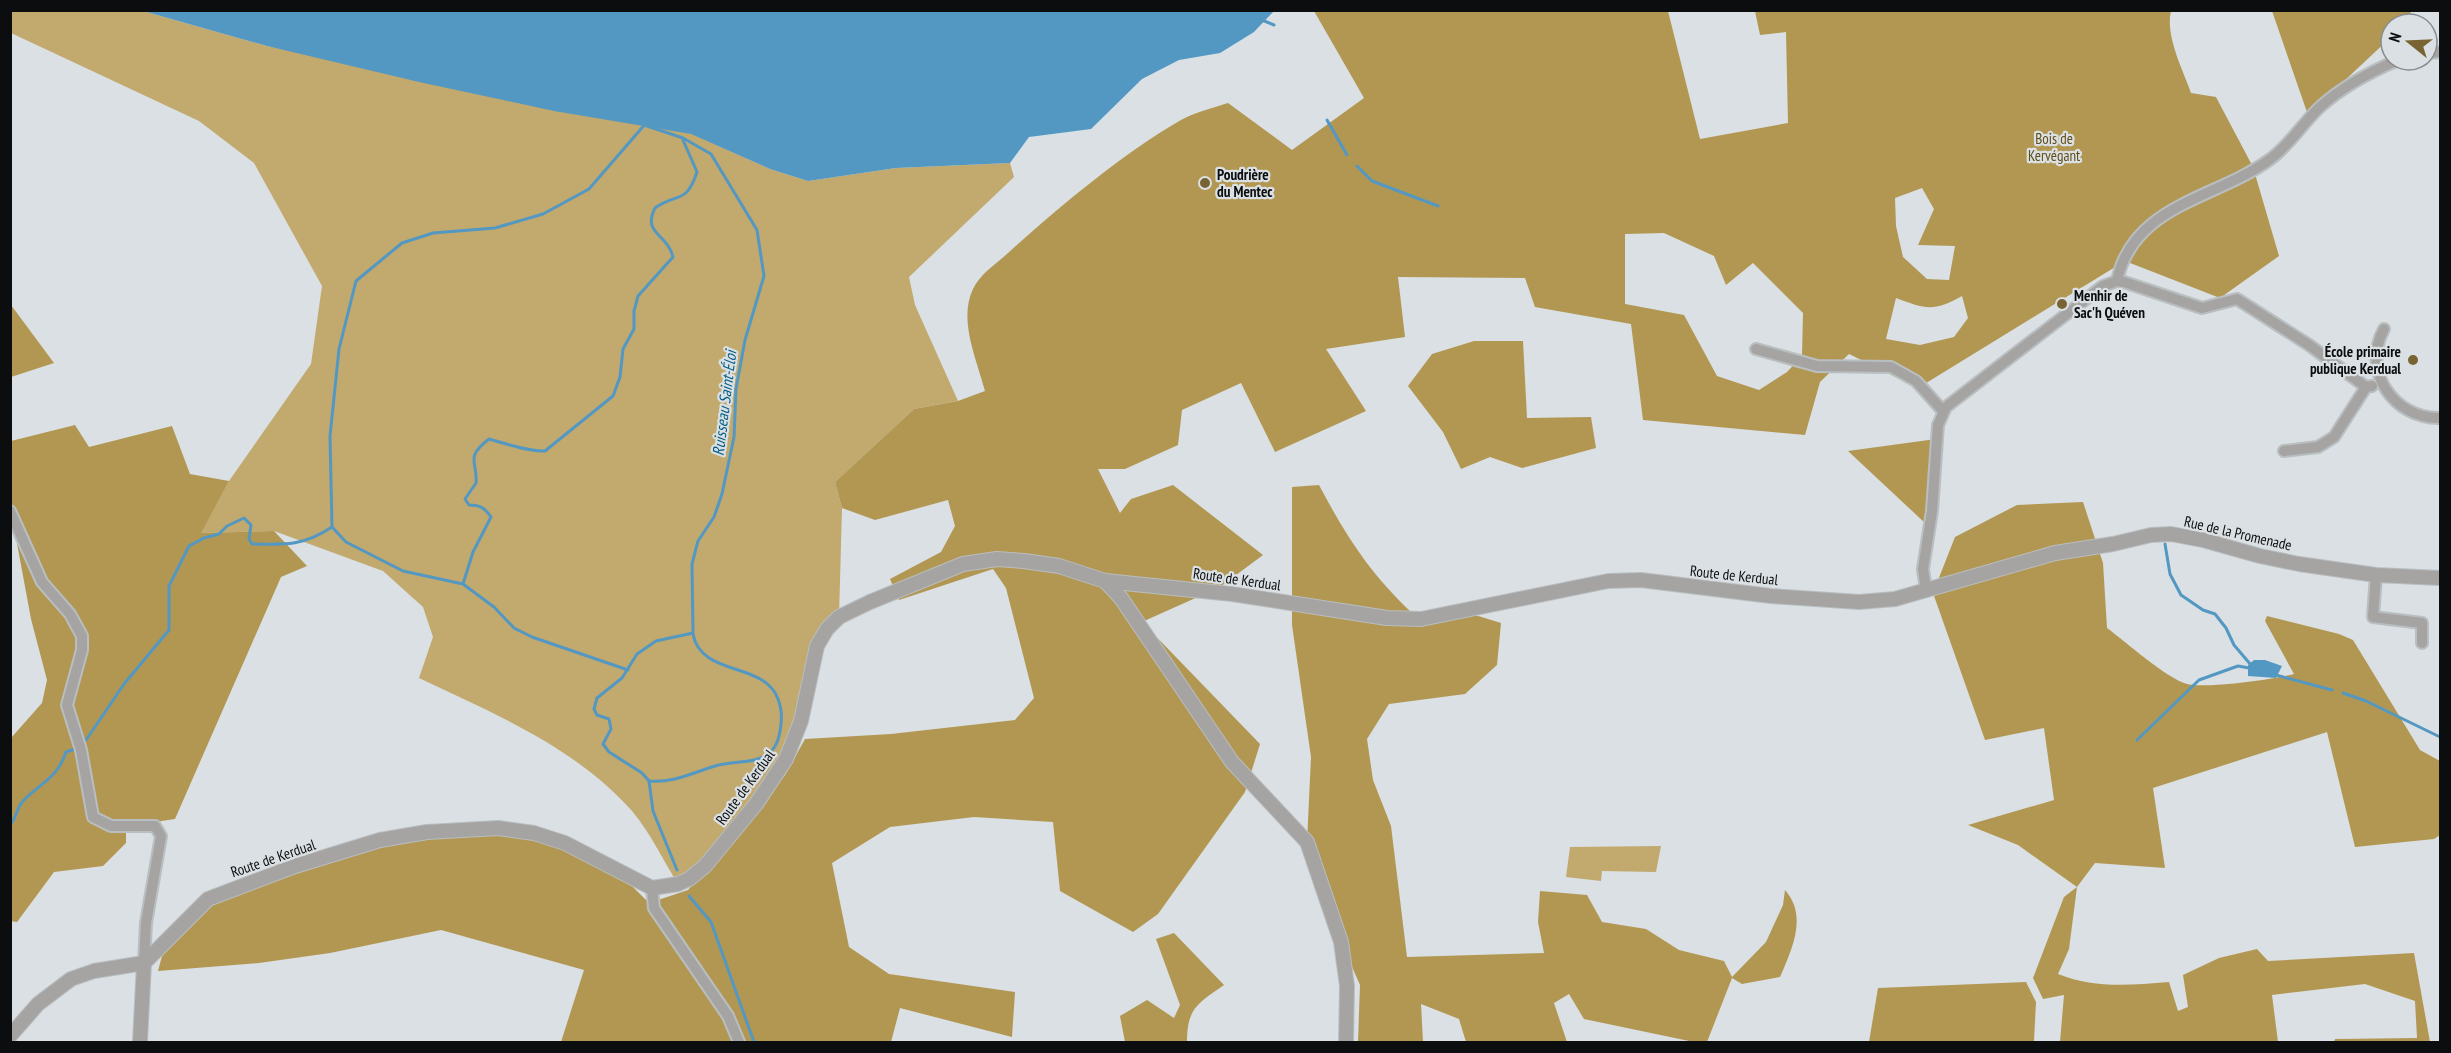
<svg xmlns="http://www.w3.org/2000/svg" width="2451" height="1053" font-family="'PT Sans Narrow',sans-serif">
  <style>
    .green { fill: #c2a96e }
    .forest { fill: #b29752; fill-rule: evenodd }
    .water { fill: #5398c2 }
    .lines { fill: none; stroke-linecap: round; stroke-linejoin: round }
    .stream { stroke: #5398c2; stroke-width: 3 }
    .minor-casing { stroke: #b9bec1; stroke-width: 14 }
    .tertiary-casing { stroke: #b9bec1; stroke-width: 16 }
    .minor { stroke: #a5a4a2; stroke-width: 10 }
    .tertiary { stroke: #a5a4a2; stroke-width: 14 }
    .poi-dot { fill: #786433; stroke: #dae0e3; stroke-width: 2 }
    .labels { text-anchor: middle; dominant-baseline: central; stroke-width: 4.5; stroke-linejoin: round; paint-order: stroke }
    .park-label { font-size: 15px; fill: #614d18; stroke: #dae0e3 }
    .poi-label { font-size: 15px; font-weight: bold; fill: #0c0d0f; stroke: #dae0e3; text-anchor: start }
    .street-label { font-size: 15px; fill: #0c0d0f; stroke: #dae0e3 }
    .water-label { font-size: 16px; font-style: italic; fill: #005e87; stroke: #dae0e3 }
  </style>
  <rect width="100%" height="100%" fill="#dae0e3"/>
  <g class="green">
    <path d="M11,11H143L267,46L692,134L770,169L808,181L896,168L1010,163L1014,177L909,277L915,305L958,401L914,409L835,482L842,508L839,617L827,629L801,721L756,804L678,884C663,860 650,832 632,811C575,747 495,714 419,678L433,637L423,607L383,571L274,531L200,533L229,481L311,364L322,286L254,163L199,121L11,33Z"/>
    <path d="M1661,846L1656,872L1602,871L1601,881L1566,877L1570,847Z"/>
  </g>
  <g class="forest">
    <path d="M1314,11H1668L1700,139L1788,123L1786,32L1760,35L1755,11H2171C2165,36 2183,70 2191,93L2216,97L2253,167L2279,256L2220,298L2125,261L1918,388L1849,354L1820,382L1805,435L1643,420L1631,324L1535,307L1525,278L1398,277L1405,337L1326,349L1366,411L1275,452L1241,383L1182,410L1178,445L1125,469H1098L1120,513L1131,499L1173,485L1263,555L1220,587L1142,622L1260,744L1245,792L1158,914L1133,932L1060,891L1053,822L974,817L890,827L832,863L849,947L889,974L1015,992L1012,1037L900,1008L891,1042H561L584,970L441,930L330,953L259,963L158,971L166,941L199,906L380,840L534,833L615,869L649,903L688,890L785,775L805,739L891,734L1015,720L1034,698L1006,588L993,569L899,600L890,579L941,552L955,526L948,500L875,520L842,508L835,482L914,409L958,401L985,391C977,360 958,320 973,289C980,274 996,264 1008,253C1059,207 1122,154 1181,120C1195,112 1213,108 1228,103L1292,150L1364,98ZM1922,188L1934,209L1918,245L1955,246L1949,280L1927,279L1903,257L1896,226L1895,198ZM1664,233L1714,256L1726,285L1753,263L1803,313L1802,356L1787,372L1759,390L1717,376L1684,315L1625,304V234ZM1962,296L1968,318L1954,337L1920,345L1886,339L1896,298C1925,309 1934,312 1962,296Z"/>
    <path d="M2272,11H2412L2401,24H2391V37L2308,115Z"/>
    <path d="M10,305H11L54,363L11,377Z"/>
    <path d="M1474,341H1523L1527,418L1591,417L1596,448L1522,468L1490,457L1461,469L1443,432L1408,386L1432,354Z"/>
    <path d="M75,425L89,447L172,426L190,474L229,481L201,533L274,531L307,566L281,577L175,819L142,824L126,819V843L103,866L54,872L17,922L10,921L11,738L42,703L47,680L31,619L11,511V441Z"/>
    <path d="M1936,439L1925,523L1848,451Z"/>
    <path d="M1319,485C1346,536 1369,572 1411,612L1475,615L1501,623L1497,665L1465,694L1389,704L1367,739L1373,780L1391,826L1407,957L1544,953L1538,922L1540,891L1587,895L1602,922L1646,929L1679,950L1724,961L1732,977L1766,942L1783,905L1785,890C1808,916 1792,949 1780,977L1742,984L1732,978L1707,1042H1694L1584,1019L1569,994L1554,1003L1567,1042H1466L1459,1019L1421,1004L1423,1042H1358L1360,985L1341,942L1307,842L1311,757L1292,625V487Z"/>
    <path d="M2083,502L2103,563L2107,628C2126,642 2166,678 2187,684C2203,689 2276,679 2294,674L2265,621L2267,616L2339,634L2353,640L2420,750L2440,761V835L2434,839L2355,847L2327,732L2153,788L2165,868L2095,863L2077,887L2069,949L2058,974C2095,989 2130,985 2169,982L2178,1011L2188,1007L2183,975L2219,958L2257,949L2268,961L2414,953L2430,1042H2334L2335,1039L2417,1038L2415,1001L2365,984L2272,995L2278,1042H2060L2064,995L2043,999L2033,978L2064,897L2077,887L2018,845L1968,825L2054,800L2044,728L1985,740L1933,593L1955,537L2017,505Z"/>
    <path d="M1174,933L1224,985C1198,1003 1187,1008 1187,1042H1125L1120,1016L1147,1000L1174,1018L1180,1005L1156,939Z"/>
    <path d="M2026,982L2036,1002L2034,1041L1869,1042L1878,988Z"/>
  </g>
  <g class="water">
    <path d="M143,11H1274L1254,32L1220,53L1179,60L1142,79L1091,129L1029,137L1010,163L896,168L808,181L770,169L691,134L554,111L419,82L267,46Z"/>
    <path d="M2254,660H2265L2282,666L2276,678L2248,676V665Z"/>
  </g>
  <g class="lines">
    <g class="stream">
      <path d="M1262,20L1274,25"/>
      <path d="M1327,120L1347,155"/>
      <path d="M647,126L683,138L711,154L757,230L764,276L745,340L736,389L734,437L722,494L714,517L698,541L692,564L693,633L656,641L637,654L622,678L597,698L594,709L597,715L609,719L611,729L603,744L609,752L642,773L649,781L653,811L677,870"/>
      <path d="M1357,166L1372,181L1438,206"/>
      <path d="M332,527L346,542L403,571L463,584L494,607L514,628L532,637L628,670"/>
      <path d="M2165,544L2170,574L2181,595L2203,610L2215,614L2226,628L2234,645L2251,665"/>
      <path d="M463,584L473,552L491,517C485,508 480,505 469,505L465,499L476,483C478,462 464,458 489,439C506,444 527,451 545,451L613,396L620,377L623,349L634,329V311L638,296L673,257C667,233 642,234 655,208C678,192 686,205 697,172L683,140"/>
      <path d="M2276,675L2332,690"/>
      <path d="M2343,693L2366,701L2440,737"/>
      <path d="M86,740L124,684L169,630V586L189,546L204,538L219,534L227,526L244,518L251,525L249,539L252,544C286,545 303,546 332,527L330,436L339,349L356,281L402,243L433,233L495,228L543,214L589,189L647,122"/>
      <path d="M2137,740L2199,680L2238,666L2249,668"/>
      <path d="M649,781C674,783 692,773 715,766C743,758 774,769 780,731C782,721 782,709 778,699C764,661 701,677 693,634"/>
      <path d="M10,825C16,819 17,807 23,801C41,782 57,779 66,752L75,749"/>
      <path d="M689,896L711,922L754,1042"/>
    </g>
    <g class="minor-casing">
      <g id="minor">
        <path d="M2427,53L2440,52"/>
        <path d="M2117,281L2124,282L2202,308L2237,299L2309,345L2366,387"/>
        <path d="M2384,329C2361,371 2394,419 2440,418"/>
        <path d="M1756,349L1817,366L1891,367L1916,381L1943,411"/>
        <path d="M2284,451L2318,447L2334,437L2366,387L2372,386"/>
        <path d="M10,511L42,582L70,614L82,636V650L67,705L81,750L93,817L111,826H155L161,836L146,923L144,963"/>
        <path d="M2376,575L2373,617L2422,623V643"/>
        <path d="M1926,590L1923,569L1932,511L1938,425L1946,407L2103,286L2117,281C2133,204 2216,199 2269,160C2289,146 2302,124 2320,107C2343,86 2370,72 2398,60"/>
        <path d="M652,888L654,908L728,1016L739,1042"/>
      </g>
    </g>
    <g class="tertiary-casing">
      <g id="tertiary">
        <path d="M1105,581L1121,598L1232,762L1307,842L1341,942L1347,986L1346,1042"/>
        <path d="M10,1036L38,1004L71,979L94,971L144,963L208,899L295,866L380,840L427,832L498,828L534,833L565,843L652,888L678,884L689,879L705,866L756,804L786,759L801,721L817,646L827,629L839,617L870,602L963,564L997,559L1024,561L1059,566L1105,581L1232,594L1387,618L1421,619L1608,581L1641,580L1771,596L1859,602L1895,599L2055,553L2113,544L2151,535L2171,534L2203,540L2260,556L2299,564L2376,575L2440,578"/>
        <path d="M140,1042L144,963"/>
      </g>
    </g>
    <use href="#minor" class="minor"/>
    <use href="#tertiary" class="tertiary"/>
  </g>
  <g class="poi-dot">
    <circle cx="1205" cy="183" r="6"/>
    <circle cx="2062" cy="304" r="6"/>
    <circle cx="2413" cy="360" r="6"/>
  </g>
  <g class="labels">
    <g class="park-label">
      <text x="2054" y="138">Bois de<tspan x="2054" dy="17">Kervégant</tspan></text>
    </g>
    <g class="poi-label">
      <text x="1217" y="174">Poudrière<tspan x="1217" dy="17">du Mentec</tspan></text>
      <text x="2074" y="295">Menhir de<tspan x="2074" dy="17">Sac'h Quéven</tspan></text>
      <text x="2401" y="351" text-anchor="end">École primaire<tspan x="2401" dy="17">publique Kerdual</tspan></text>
    </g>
    <g class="street-label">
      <text transform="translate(2238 533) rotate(13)">Rue de la Promenade</text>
      <text transform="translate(1734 575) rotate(6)">Route de Kerdual</text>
      <text transform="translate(1237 579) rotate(8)">Route de Kerdual</text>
      <text transform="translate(745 787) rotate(-54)">Route de Kerdual</text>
      <text transform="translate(273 858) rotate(-19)">Route de Kerdual</text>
    </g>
    <g class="water-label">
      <text transform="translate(724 403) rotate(-83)">Ruisseau Saint-Éloi</text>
    </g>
  </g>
  <rect width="2451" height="1053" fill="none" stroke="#0c0d0f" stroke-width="24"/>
  <g transform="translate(2409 42) rotate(288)"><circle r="28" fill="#dae0e3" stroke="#888c8e" stroke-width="1.5"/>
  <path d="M0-4.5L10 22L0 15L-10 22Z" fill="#786433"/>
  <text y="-9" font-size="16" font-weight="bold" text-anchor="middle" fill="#0c0d0f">N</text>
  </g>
</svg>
